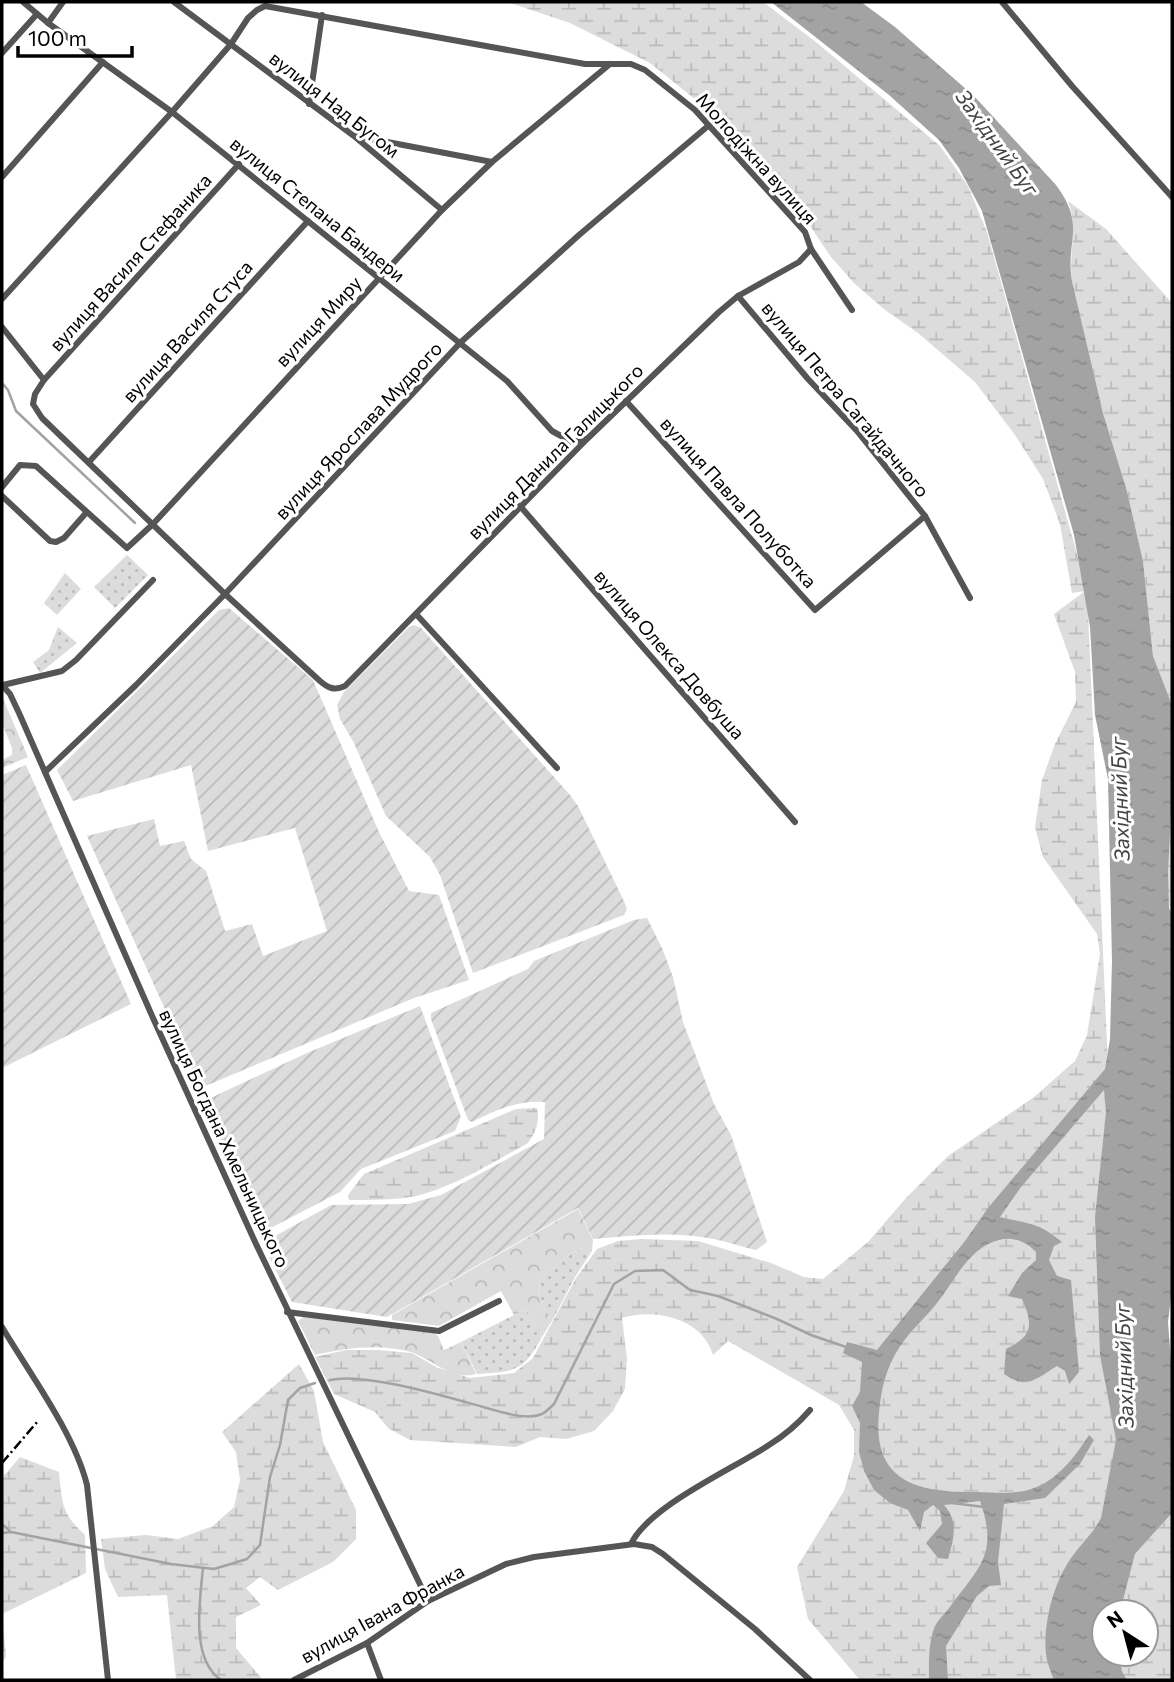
<svg xmlns="http://www.w3.org/2000/svg" width="1174" height="1682" font-family="Commissioner,sans-serif">
  <style>
    .grass { fill: url(#grass-dots) }
    .forest { fill: url(#forest-crowns) }
    .wetland { fill: url(#wetland-marsh) }
    .garden { fill: url(#garden-furrows) }
    .water { fill: url(#water-ripples) }
    .lines { fill: none; stroke-linecap: round; stroke-linejoin: round }
    .stream { stroke: #a3a3a3; stroke-width: 2.5 }
    .minor { stroke: #555; stroke-width: 6 }
    .rail { stroke: #000; stroke-width: 2.5; stroke-dasharray: 10 3.5 2 3.5; stroke-linecap: butt }
    .labels { text-anchor: middle; dominant-baseline: central; stroke-width: 6; stroke-linejoin: round; paint-order: stroke }
    .street-label { font-size: 19px; fill: #000; stroke: #fff }
    .water-label { font-size: 21px; font-style: italic; fill: #444; stroke: #fff }
  </style>
  <defs>
    <pattern id="grass-dots" width="8" height="8" patternUnits="userSpaceOnUse" patternTransform="scale(1.75)"><rect width="8" height="8" fill="#dcdcdc"/><path d="M2 2h.1M6 6h.1" fill="none" stroke="#bbb" stroke-width="1.8" stroke-linecap="round"/></pattern>
    <pattern id="forest-crowns" width="20" height="18" patternUnits="userSpaceOnUse" patternTransform="scale(1.75)"><rect width="20" height="18" fill="#dcdcdc"/><path d="M2 6a3 3 0 1 1 6 0M12 15a3 3 0 1 1 6 0" fill="none" stroke="#bbb"/></pattern>
    <pattern id="wetland-marsh" width="20" height="14" patternUnits="userSpaceOnUse" patternTransform="scale(1.75)"><rect width="20" height="14" fill="#dcdcdc"/><path d="M1 5h8M5 5V1M11 12h8M15 12V8" fill="none" stroke="#bbb"/></pattern>
    <pattern id="garden-furrows" width="10" height="10" patternUnits="userSpaceOnUse" patternTransform="scale(1.75)"><rect width="10" height="10" fill="#dcdcdc"/><path d="M-1 1l2-2M0 10L10 0M9 11l2-2" fill="none" stroke="#bbb"/></pattern>
    <pattern id="water-ripples" width="26" height="14" patternUnits="userSpaceOnUse" patternTransform="scale(1.75)"><rect width="26" height="14" fill="#a3a3a3"/><path d="M2 4q2-2 4 0t4 0M15 11q2-2 4 0t4 0" fill="none" stroke="#8b8b8b"/></pattern>
  </defs>
  <rect width="100%" height="100%" fill="#fff"/>
  <g class="grass">
    <path d="M127,555L148,575L115,608L94,587Z"/>
    <path d="M65,573L81,589L57,615L44,603Z"/>
    <path d="M58,627L77,643L40,673L33,662L49,650Z"/>
    <path d="M585,1247L592,1251L575,1277L553,1319C540,1306 537,1296 541,1277L572,1253Z"/>
    <path d="M526,1309L542,1337C523,1373 514,1371 477,1374L461,1342Z"/>
  </g>
  <g class="forest">
    <path d="M2,700L4,701L28,757L2,768V760L12,755V748L2,723Z"/>
    <path d="M578,1209L593,1240L592,1251L585,1247L572,1253L541,1277C537,1296 540,1306 553,1319L542,1337L526,1309L514,1315L501,1291L439,1326L392,1320V1315Z"/>
    <path d="M305,1316L434,1333L438,1336L444,1350L461,1342L476,1374C451,1381 432,1359 411,1352C382,1343 344,1348 315,1355L298,1321Z"/>
  </g>
  <g class="wetland">
    <path d="M507,2H763L816,42L940,146L968,186L987,232L1087,590L1109,1088L1129,1405L1065,1680H860L808,1619L797,1567L844,1491L854,1456V1430L839,1405L728,1341L713,1355C702,1318 655,1308 622,1318L627,1358L625,1389L613,1411L594,1431L566,1439L540,1437L516,1447L410,1440L388,1428L375,1412L334,1394L315,1357L346,1350H377L412,1353L438,1368L470,1378L514,1373L533,1358L576,1278L597,1249L618,1241L641,1239L698,1241L771,1263L804,1277L823,1279L868,1242L906,1198L948,1156L1034,1097L1075,1061L1087,1035L1100,954L1097,934L1043,857L1035,827L1042,780L1055,744L1076,702L1075,672L1054,614L1085,591L1072,593L1060,524L1043,479L1015,435L975,382L918,333L885,310L854,283L831,257L800,211L783,195L696,100L650,63L570,23Z"/>
    <path d="M1068,201L1106,229L1172,303V705L1153,656L1143,561L1127,491L1103,413L1072,281C1068,252 1079,230 1068,201Z"/>
    <path d="M1172,792V914C1161,890 1170,821 1172,792Z"/>
    <path d="M537,1108C540,1121 536,1132 528,1143C491,1163 445,1193 404,1198C386,1200 367,1200 349,1200L348,1195L364,1174L516,1109Z"/>
    <path d="M299,1364L314,1391L323,1442L356,1510V1539L333,1562L278,1590L260,1577L246,1588L261,1605L236,1617V1648L263,1680H176L167,1595L118,1597L105,1569L101,1539L146,1535L178,1539L213,1526L234,1507L240,1480L236,1452L222,1432Z"/>
    <path d="M20,1457L59,1472C62,1502 61,1513 85,1535L86,1573L2,1614L6,1656L2,1664V1478Z"/>
    <path d="M1172,1513V1680H1127L1122,1671L1119,1654H1146V1612H1120L1135,1554Z"/>
  </g>
  <g class="garden">
    <path d="M229,608L313,680L379,832L409,891L439,895L469,980L414,998L203,1087L195,1076L87,836L154,819L160,846L184,841L191,859L206,871L225,931L252,924L263,956L327,931L295,828L208,851L191,765L73,801L57,770L219,610Z"/>
    <path d="M414,625L421,628L570,795L578,806L623,899L627,909L624,915L473,973L440,875L430,857L386,816L353,741L340,719L337,705L344,692L409,627Z"/>
    <path d="M26,765L131,1004L2,1068V775Z"/>
    <path d="M647,918L662,948L673,977L683,1022L714,1104L731,1135L767,1242L756,1250C742,1247 728,1242 714,1239C674,1231 633,1235 593,1239L578,1208L387,1317L292,1302L269,1257L277,1235L331,1205L408,1204L441,1195L544,1139L545,1102C517,1100 496,1110 472,1122L468,1120L431,1019V1013L528,969L534,961L634,920Z"/>
    <path d="M420,1006L461,1117L455,1131L361,1169L340,1192L261,1233L202,1102L307,1053Z"/>
  </g>
  <path class="water" d="M771,2H861L895,27L974,96L1056,185C1087,227 1065,239 1072,281L1103,413L1127,491L1143,561L1153,656L1172,705V792L1168,872L1169,908L1172,914V1289L1168,1322L1172,1375V1513L1135,1554L1120,1612H1104V1654H1119L1122,1671L1127,1680H1054C1051,1672 1047,1663 1046,1654C1043,1628 1052,1589 1066,1566C1076,1548 1092,1536 1101,1518L1116,1440L1100,1355L1095,1217L1106,1112L1104,1090L1021,1187L1000,1217C1029,1224 1038,1222 1062,1242L1054,1246L1049,1260L1057,1276L1071,1280L1079,1372L1069,1384L1065,1371L1057,1366C1036,1379 1027,1390 1004,1374L1006,1349C1032,1336 1034,1326 1022,1299L1008,1296L1022,1273L1036,1260V1252C1027,1242 1013,1236 999,1240C970,1247 956,1278 940,1299C928,1316 910,1330 899,1348C886,1368 881,1390 879,1413C872,1481 917,1493 975,1492C989,1492 1003,1494 1017,1492C1051,1489 1072,1461 1089,1435L1094,1440L1080,1464L1045,1498L1004,1504L998,1562L1001,1585L989,1586L977,1596L946,1646L948,1680H929C929,1662 928,1643 935,1626C939,1619 947,1611 952,1604C981,1566 998,1552 980,1501L944,1505C959,1521 954,1539 948,1559L938,1558L926,1543L942,1524L940,1511L933,1505L924,1512L920,1531L908,1510L890,1503L874,1490L864,1471L859,1452L860,1423L852,1406L860,1392L862,1362L843,1353L847,1342L877,1350L965,1241L988,1208L1105,1069L1110,1039L1112,961L1108,779L1095,715L1090,627L1074,535L982,211L959,168L939,140L889,95Z"/>
  <g class="lines">
    <g class="stream">
      <path d="M2,383L8,390L16,411L135,523"/>
      <path d="M330,1380C365,1372 447,1397 483,1407C499,1411 525,1421 542,1414C546,1412 551,1407 554,1404L614,1284L635,1271L663,1270L690,1290L718,1296L777,1319L811,1335L846,1347"/>
      <path d="M952,1503L984,1507"/>
      <path d="M2,1524L10,1531"/>
      <path d="M2,1533L11,1532L171,1564L214,1569L247,1559L260,1545L270,1477L280,1445L288,1400L300,1388L315,1383"/>
      <path d="M203,1568C200,1601 190,1659 221,1680"/>
    </g>
    <g class="minor">
      <path d="M23,2L48,23L172,112L507,381L552,431L572,442L585,439"/>
      <path d="M174,2L354,136L442,210"/>
      <path d="M1002,2L1072,86L1172,197"/>
      <path d="M48,23L63,2"/>
      <path d="M2,53L37,14"/>
      <path d="M309,104L322,15"/>
      <path d="M356,136L492,162"/>
      <path d="M2,177L103,62"/>
      <path d="M738,296L808,379L857,431L925,516L970,598"/>
      <path d="M2,299L172,112L231,44L248,18L257,10L265,6L585,64H631L645,70L695,110L805,232L811,249L852,310"/>
      <path d="M2,327L44,380L35,394L33,404L42,418L225,594L320,681C328,688 334,691 345,686L587,439L719,312L738,296L799,262L811,249"/>
      <path d="M44,380L239,164"/>
      <path d="M626,401L815,610L925,516"/>
      <path d="M89,462L308,221"/>
      <path d="M2,487L20,465L36,466L127,548L153,524L442,210L492,162L610,64"/>
      <path d="M2,496L50,541L56,542L64,538L86,513"/>
      <path d="M520,506L795,822"/>
      <path d="M416,614L557,768"/>
      <path d="M2,685L10,694L19,713L153,1018L256,1244L428,1601"/>
      <path d="M3,685L62,671L76,660L153,580"/>
      <path d="M45,772L136,685L225,594L460,343L579,235L708,126"/>
      <path d="M287,1312L439,1331L499,1301"/>
      <path d="M2,1327C30,1374 74,1433 87,1485L108,1680"/>
      <path d="M631,1544C649,1506 733,1469 769,1445C785,1435 798,1424 810,1410"/>
      <path d="M367,1643L381,1680"/>
      <path d="M294,1680L367,1643L428,1601L506,1564L534,1557L634,1544L652,1547L663,1554L755,1629L810,1680"/>
    </g>
    <path class="rail" d="M2,1463L38,1421"/>
  </g>
  <g class="labels">
    <g class="street-label">
      <text transform="translate(335 104) rotate(38)">вулиця Над Бугом</text>
      <text transform="translate(757 158) rotate(48)">Молодіжна вулиця</text>
      <text transform="translate(318 209) rotate(39)">вулиця Степана Бандери</text>
      <text transform="translate(130 262) rotate(-48)">вулиця Василя Стефаника</text>
      <text transform="translate(318 321) rotate(-47)">вулиця Миру</text>
      <text transform="translate(187 331) rotate(-48)">вулиця Василя Стуса</text>
      <text transform="translate(846 399) rotate(50)">вулиця Петра Сагайдачного</text>
      <text transform="translate(358 430) rotate(-47)">вулиця Ярослава Мудрого</text>
      <text transform="translate(555 451) rotate(-45)">вулиця Данила Галицького</text>
      <text transform="translate(739 502) rotate(48)">вулиця Павла Полуботка</text>
      <text transform="translate(670 654) rotate(49)">вулиця Олекса Довбуша</text>
      <text transform="translate(225 1138) rotate(65)">вулиця Богдана Хмельницького</text>
      <text transform="translate(382 1613) rotate(-29)">вулиця Івана Франка</text>
    </g>
    <g class="water-label">
      <text transform="translate(998 142) rotate(54)">Західний Буг</text>
      <text transform="translate(1119 799) rotate(-92)">Західний Буг</text>
      <text transform="translate(1123 1366) rotate(-92)">Західний Буг</text>
    </g>
  </g>
  <rect width="1174" height="1682" fill="none" stroke="#000000" stroke-width="7"/>
  <g transform="translate(1125 1633) rotate(324)"><circle r="33" fill="#ffffff" stroke="#999999" stroke-width="2"/>
  <path d="M0-5L12 26L0 18L-12 26Z" fill="#000000"/>
  <text y="-10" font-size="19" font-weight="bold" text-anchor="middle" fill="#000000">N</text>
  </g>
  <path d="M18 46v10h114v-10" fill="none" stroke="#000000" stroke-width="3.5"/>
  <text x="28" y="46" font-size="21" fill="#000000" stroke="#ffffff" stroke-width="5" paint-order="stroke">100 m</text>
</svg>
